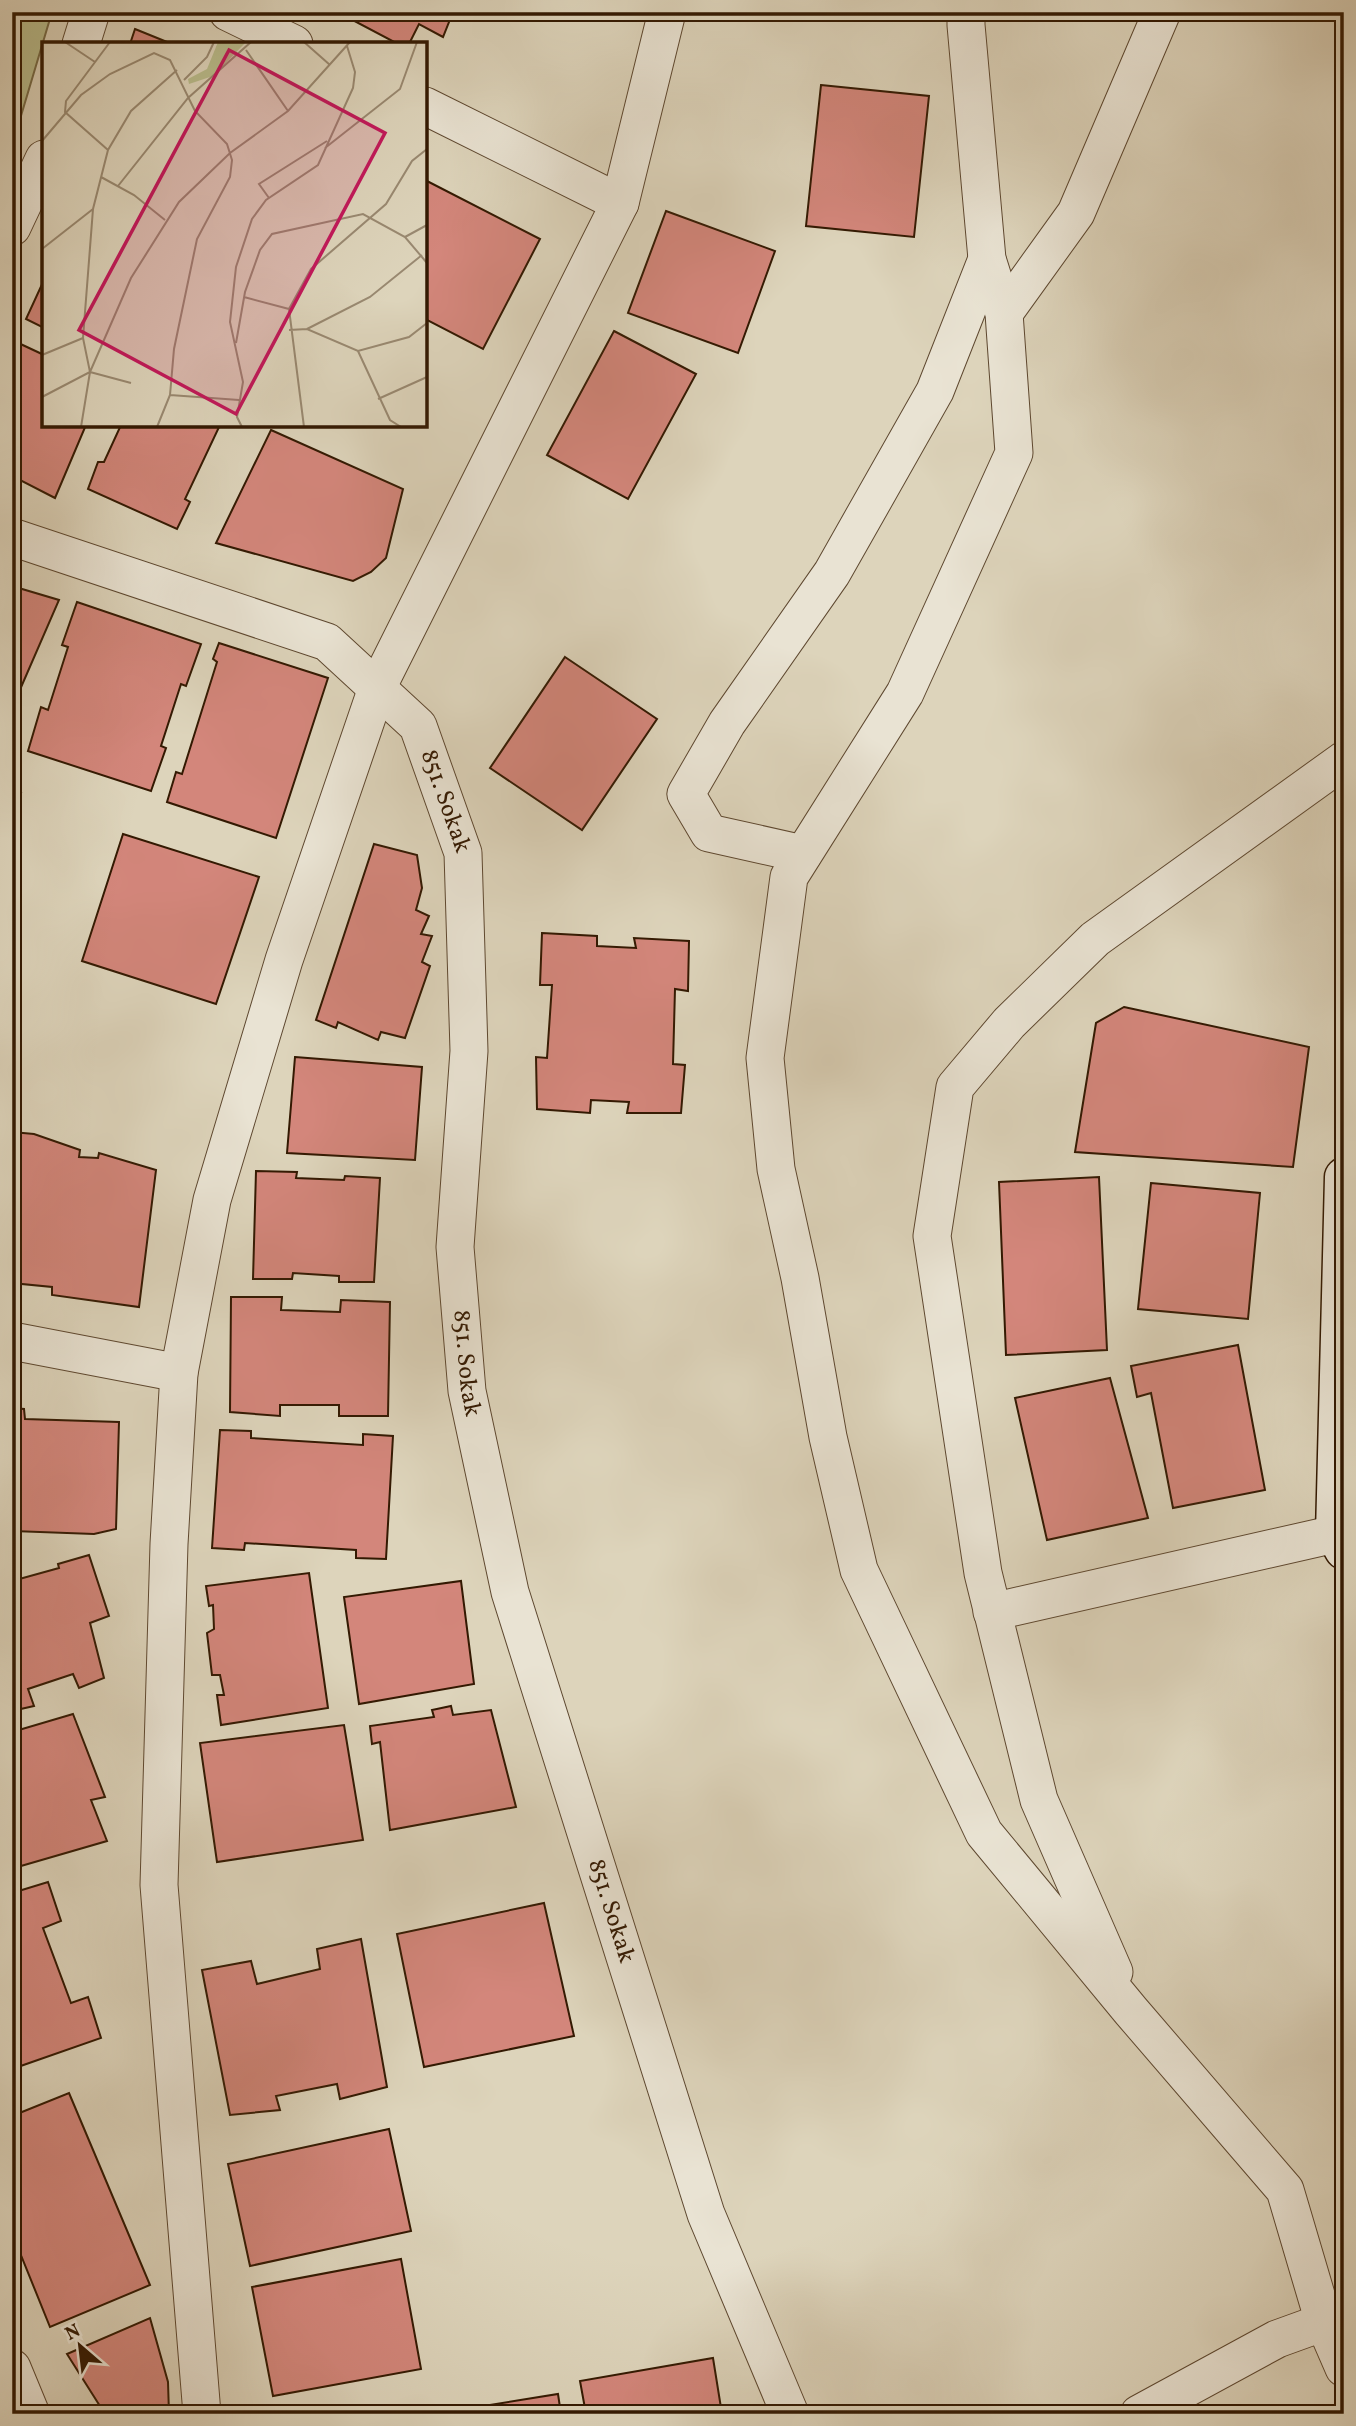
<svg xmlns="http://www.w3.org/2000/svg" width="1356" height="2426" font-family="Vollkorn,serif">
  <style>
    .green { fill: #b8bb8b; stroke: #766a46; stroke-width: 2 }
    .building { fill: #d3867b; stroke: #331902; stroke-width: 2 }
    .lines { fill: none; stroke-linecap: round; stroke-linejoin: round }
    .street-casing { stroke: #5e4830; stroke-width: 39 }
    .secondary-casing { stroke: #331902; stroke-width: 41 }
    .street { stroke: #e9e3d3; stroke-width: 37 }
    .secondary { stroke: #e9e3d3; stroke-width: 38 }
    .labels { text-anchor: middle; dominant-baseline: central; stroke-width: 6; stroke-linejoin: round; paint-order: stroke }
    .street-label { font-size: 24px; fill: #331902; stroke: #e9e3d3 }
    .inset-road { fill: none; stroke: #998971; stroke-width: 2 }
    .view { fill: #c2185b; fill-opacity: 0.15; stroke: #c2185b; stroke-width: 3.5 }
    .inset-edge { fill: none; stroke: #331902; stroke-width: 3.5 }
  </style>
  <rect width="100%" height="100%" fill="#ddd4bb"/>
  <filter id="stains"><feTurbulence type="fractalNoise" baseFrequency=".00286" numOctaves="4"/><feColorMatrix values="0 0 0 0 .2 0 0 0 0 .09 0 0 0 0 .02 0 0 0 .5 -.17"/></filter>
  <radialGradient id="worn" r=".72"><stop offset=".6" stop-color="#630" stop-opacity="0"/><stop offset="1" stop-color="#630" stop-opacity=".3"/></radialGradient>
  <path class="green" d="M12,12H52L12,146Z"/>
  <g class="building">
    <path d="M344,12H453L443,37L419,24L409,44H398L343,15Z"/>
    <path d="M135,29L172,44H130Z"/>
    <path d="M821,85L929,96L914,237L806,226Z"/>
    <path d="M425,180L540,239L483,349L425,319Z"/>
    <path d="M666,211L775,251L738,353L628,313Z"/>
    <path d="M44,280V328L26,319Z"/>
    <path d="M614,331L696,374L628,499L547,455Z"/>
    <path d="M12,340L44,355V425H86L55,498L12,476Z"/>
    <path d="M121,425H220L185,499L190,502L177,529L88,489L98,462H104Z"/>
    <path d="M271,430L403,489L386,558L371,572L353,581L216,543Z"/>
    <path d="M12,586L59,600L12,708Z"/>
    <path d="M77,602L201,644L186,686L181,684L161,746L166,748L151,791L28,751L41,707L48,710L68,647L62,645Z"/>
    <path d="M219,643L328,678L276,838L167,802L176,772L182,774L217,662L213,659Z"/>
    <path d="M565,657L657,719L582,830L490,768Z"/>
    <path d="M12,790L21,793L12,820Z"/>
    <path d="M123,834L259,877L216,1004L82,961Z"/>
    <path d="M374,844L417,855L422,888L416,910L429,916L421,934L432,936L422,962L430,966L405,1038L381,1032L378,1040L338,1022L336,1028L316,1020Z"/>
    <path d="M542,933L597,936V946L636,948L634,938L689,941L688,991L675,989L673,1064L685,1065L681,1113H627L629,1102L591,1100L590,1113L537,1109L536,1057L547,1058L552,985H540Z"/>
    <path d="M1124,1007L1309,1047L1293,1167L1075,1152L1096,1023Z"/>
    <path d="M295,1057L422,1067L415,1160L287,1153Z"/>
    <path d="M12,1132L34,1134L80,1150L79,1157L98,1158L99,1153L156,1170L139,1307L52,1295V1287L12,1283Z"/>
    <path d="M256,1171L297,1172L296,1178L344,1180L345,1176L380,1178L374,1282H339V1276L293,1273L292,1279H253Z"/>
    <path d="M1099,1177L1107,1350L1006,1355L999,1182Z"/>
    <path d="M1151,1183L1260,1193L1248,1319L1138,1309Z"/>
    <path d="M231,1297H282L281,1310L340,1312L341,1300L390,1302L388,1416H339V1405H280V1416L230,1412Z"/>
    <path d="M1238,1345L1265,1490L1173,1508L1151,1393L1137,1397L1131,1366Z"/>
    <path d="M1110,1378L1148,1518L1047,1540L1015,1398Z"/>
    <path d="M12,1408L24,1409L25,1419L119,1422L116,1529L94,1534L13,1531L12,1558Z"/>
    <path d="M220,1430L251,1431V1438L363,1445V1434L393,1436L386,1559L356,1558V1550L245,1543L244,1550L212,1548Z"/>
    <path d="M89,1555L109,1616L90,1623L104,1678L79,1688L73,1674L28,1689L34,1706L12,1711V1581L59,1568L58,1564Z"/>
    <path d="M309,1573L328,1708L221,1725L217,1695H224L220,1675H212L207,1633L214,1629L213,1605L209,1606L206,1586Z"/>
    <path d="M461,1581L474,1684L359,1704L344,1597Z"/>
    <path d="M451,1706L453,1715L491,1710L516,1807L390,1830L380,1742L372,1744L370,1726L434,1717L432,1710Z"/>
    <path d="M73,1714L105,1797L91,1800L107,1841L21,1866L12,1838V1732Z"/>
    <path d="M344,1725L363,1840L217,1862L200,1743Z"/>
    <path d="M48,1882L61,1921L43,1928L71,2003L88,1997L101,2038L12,2069V1893Z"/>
    <path d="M544,1903L574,2036L424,2067L397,1934Z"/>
    <path d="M361,1939L387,2087L340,2099L337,2084L276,2096L280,2110L230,2115L202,1970L251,1961L257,1984L320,1969L317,1949Z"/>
    <path d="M69,2093L150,2285L50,2327L12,2233V2116Z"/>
    <path d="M389,2129L411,2231L250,2266L228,2164Z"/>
    <path d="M401,2259L421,2369L273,2396L252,2287Z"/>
    <path d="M150,2318L168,2382L169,2414H105L67,2354Z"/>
    <path d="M713,2358L722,2414H586L580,2381Z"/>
    <path d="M558,2394L561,2414H434Z"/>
  </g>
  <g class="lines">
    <g class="street-casing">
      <g id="street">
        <path d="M228,12L294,44"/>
        <path d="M966,12V25L987,259L1004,313L1014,453L905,693L789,877L765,1058L776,1169L800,1278L828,1437L859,1570L984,1833L1131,2011L1285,2190L1324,2322L1344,2368"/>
        <path d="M81,44L91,12"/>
        <path d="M425,106L620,203"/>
        <path d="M12,227L44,159"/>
        <path d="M1004,313L1076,213L1162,12"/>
        <path id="s1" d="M12,537L327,642L418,726L463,853L469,1051L455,1247L467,1391L510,1592L706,2214L790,2414"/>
        <path d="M803,854L709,833L686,794L727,723L832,573L935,391L987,259"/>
        <path d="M12,1341L179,1373"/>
        <path d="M992,1612L1335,1534"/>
        <path d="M1114,1972L1039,1800L983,1573L932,1236L955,1087L1009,1023L1095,939L1344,760"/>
        <path d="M12,2368L31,2414"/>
        <path d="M202,2414L159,1885L169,1544L179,1373L212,1200L284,960L377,688L620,203L667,12"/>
        <path d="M1139,2414L1277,2339L1324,2322"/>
      </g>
    </g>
    <g class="secondary-casing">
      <path id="secondary" d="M1344,1177L1335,1534L1344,1550"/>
    </g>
    <use href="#street" class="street"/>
    <use href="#secondary" class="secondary"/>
  </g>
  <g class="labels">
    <g class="street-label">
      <text stroke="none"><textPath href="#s1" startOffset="536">851. Sokak</textPath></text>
      <text stroke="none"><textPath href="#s1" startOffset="1102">851. Sokak</textPath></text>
      <text stroke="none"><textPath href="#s1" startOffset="1670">851. Sokak</textPath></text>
    </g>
  </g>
  <g transform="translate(42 42)">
    <rect width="385" height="385" fill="#ddd4bb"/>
    <path d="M176,0H204L171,34L147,42L146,37L165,27Z" fill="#b8bb8b"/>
    <path class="inset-road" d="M23,0L53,20M262,0L288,23M204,8L246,69M142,38L165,15L172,0M0,99L39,53L68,32L112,11L128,18L153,69L185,102L190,118L188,135L155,197L132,307L128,353L115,385M283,106L358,47L375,0M66,108L23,70L24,59L68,0M59,135L92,153L123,178M76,144L146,56L209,0M227,156L217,142L285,99M363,195L385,183M0,207L51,167M202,255L247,267M265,287L328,255L380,213M247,288L265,287L316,309L367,295L385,281M194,301L203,250L218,208L230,192L321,172L363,195L385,221M316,309L348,378L359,385M0,313L41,296M48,330L89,341M128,353L197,358M0,355L48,330L89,236L137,160L188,111L246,69L308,0M336,357L385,335M39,385L48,330L41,296L51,167L66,108L89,69L135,28M200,385L195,375L201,340L188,280L194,225L210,177L224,158L276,123L311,46L313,30L305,4M262,385L247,267L269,227L344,162L370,119L385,107"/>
    <path class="view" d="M187,8L343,91L194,372L37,288Z"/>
    <rect width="385" height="385" class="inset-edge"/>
  </g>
  <rect width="1356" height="2426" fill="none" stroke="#ddd4bb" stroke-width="42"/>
  <rect x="14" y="14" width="1328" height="2398" fill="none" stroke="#331902" stroke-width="3.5"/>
  <rect x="21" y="21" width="1314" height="2384" fill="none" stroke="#331902" stroke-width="2"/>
  <g transform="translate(80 2346) rotate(332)" stroke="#e9e3d3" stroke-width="5" paint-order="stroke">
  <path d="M0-5L12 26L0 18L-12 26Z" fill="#331902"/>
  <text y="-10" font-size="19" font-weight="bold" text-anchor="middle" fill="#331902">N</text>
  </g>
  <rect width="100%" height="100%" filter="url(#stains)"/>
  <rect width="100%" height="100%" fill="url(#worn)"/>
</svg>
